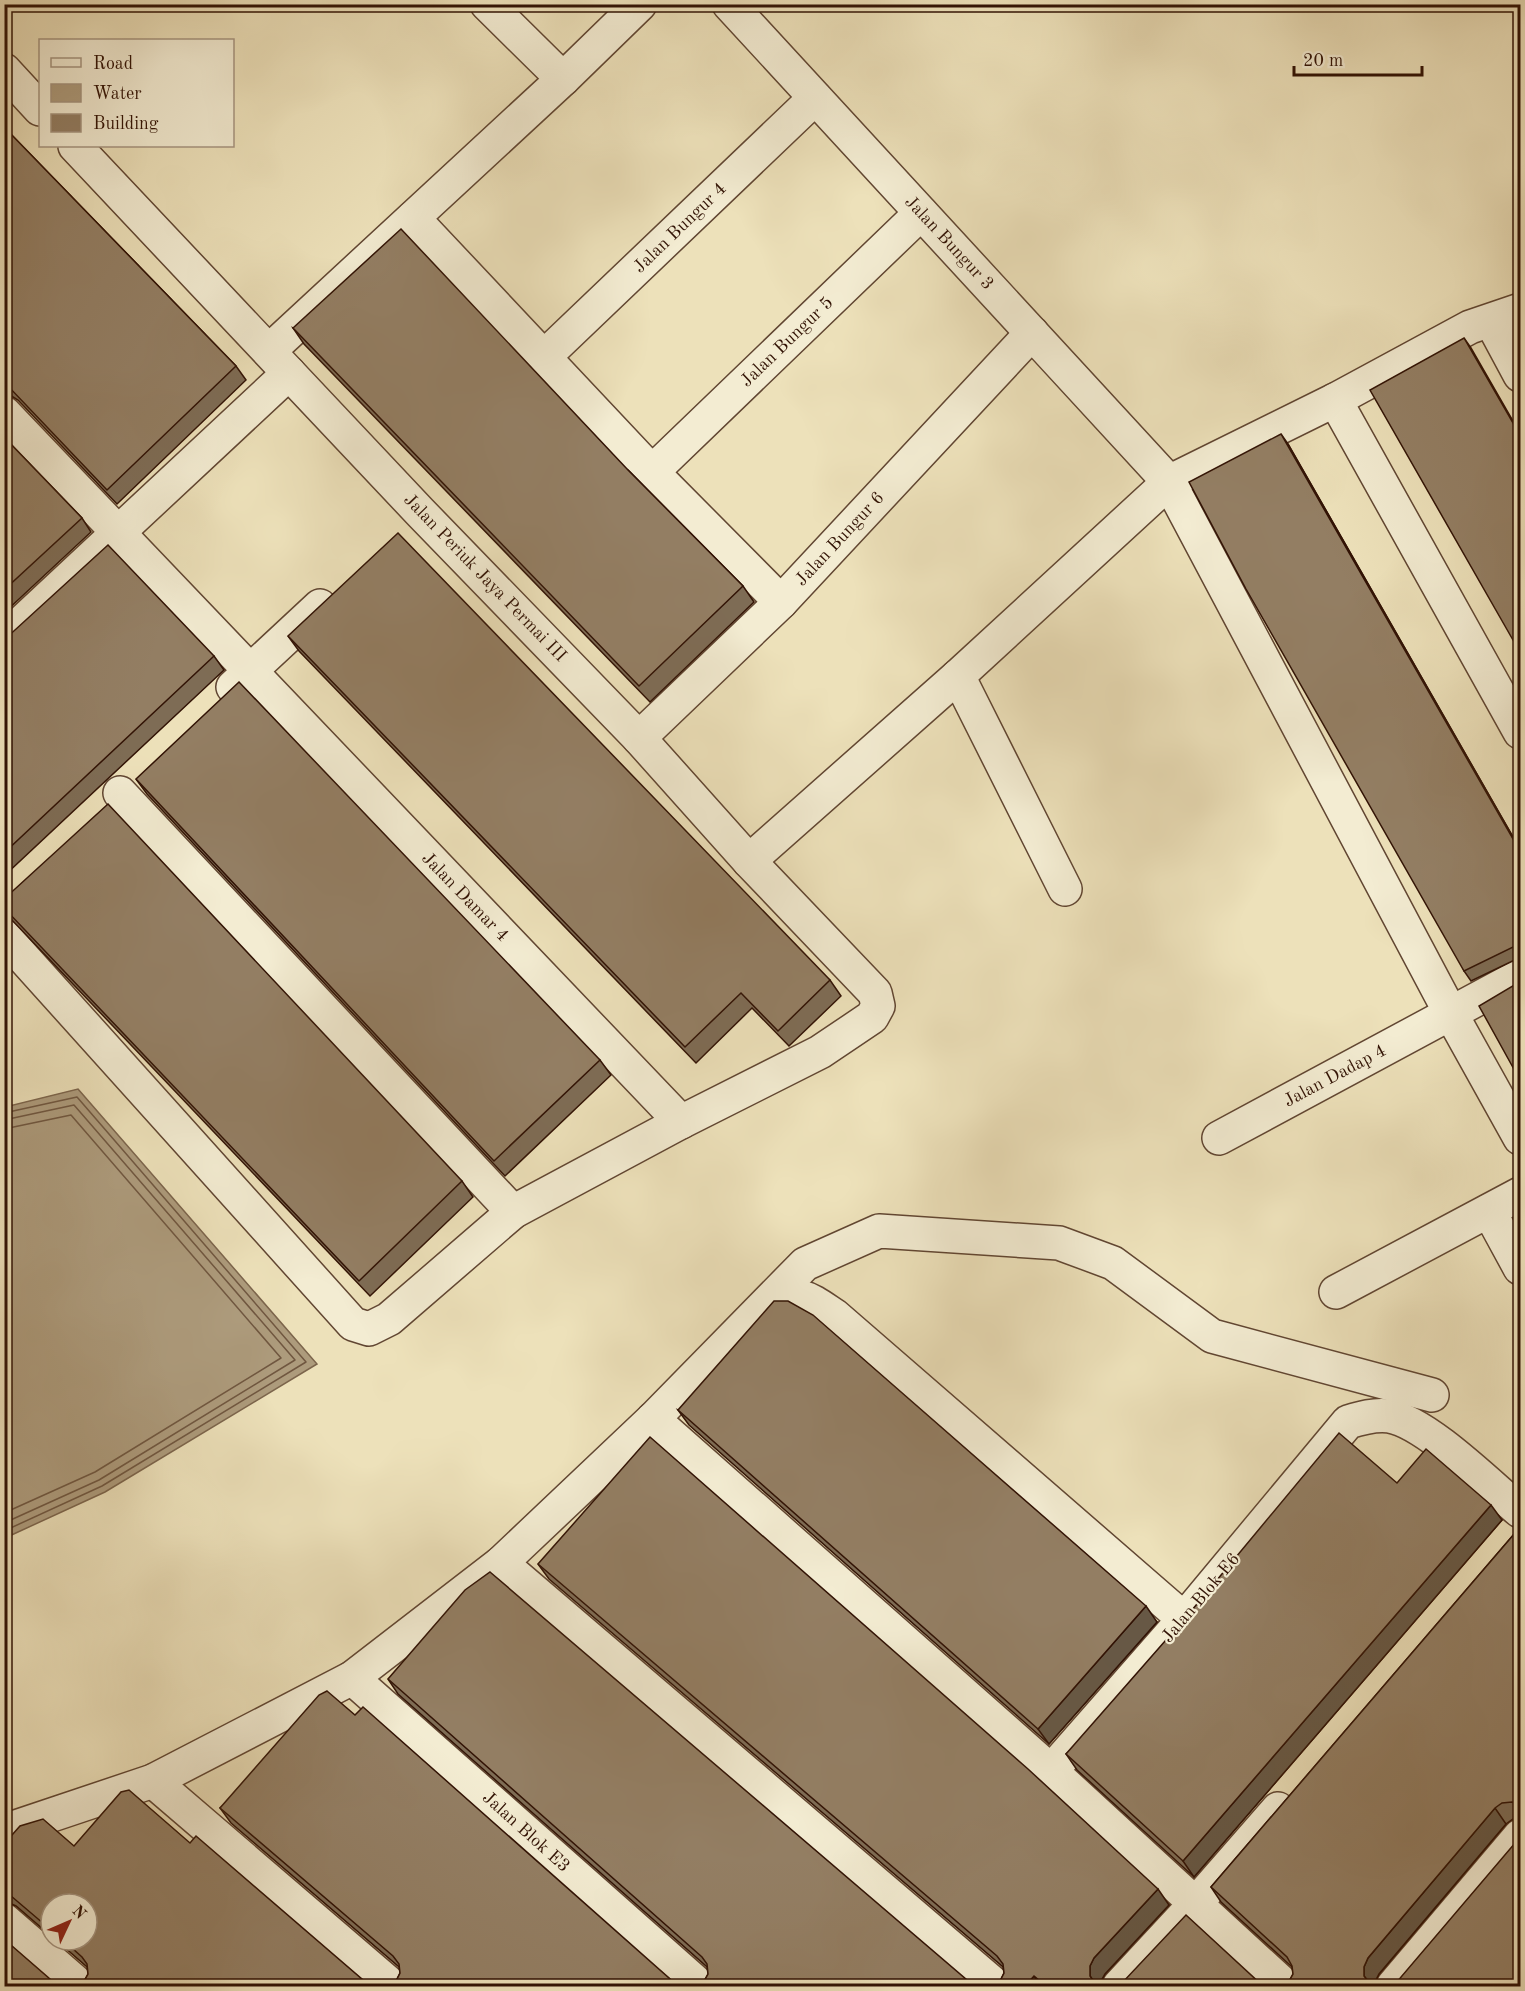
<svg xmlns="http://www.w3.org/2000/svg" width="1525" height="1991" font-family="'Old Standard TT',serif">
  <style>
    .water { fill: #ad9b7c; stroke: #7c654c; stroke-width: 1.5 }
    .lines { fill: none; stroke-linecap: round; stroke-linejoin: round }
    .shore { stroke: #705740; stroke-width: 1.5 }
    .minor-casing { stroke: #614632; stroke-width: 36 }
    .minor { stroke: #f3ecd2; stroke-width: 33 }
    .wall { fill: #7e6c55; stroke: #321305; stroke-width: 1.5 }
    .shaded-wall { fill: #675845; stroke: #321305; stroke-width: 1.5 }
    .building { fill: #937e63; stroke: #321305; stroke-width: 1.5 }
    .labels { text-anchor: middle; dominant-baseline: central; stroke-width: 4.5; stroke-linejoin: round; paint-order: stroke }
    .street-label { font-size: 18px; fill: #321305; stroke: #f3ecd2 }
  </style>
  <rect width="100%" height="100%" fill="#ede1ba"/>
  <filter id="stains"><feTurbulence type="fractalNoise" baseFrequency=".00333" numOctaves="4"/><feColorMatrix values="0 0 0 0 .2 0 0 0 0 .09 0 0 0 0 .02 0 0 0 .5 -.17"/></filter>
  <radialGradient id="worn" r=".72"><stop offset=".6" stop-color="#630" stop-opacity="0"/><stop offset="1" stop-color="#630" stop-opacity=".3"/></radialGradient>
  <path class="water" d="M78,1089L317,1364L105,1492L5,1538V1107Z"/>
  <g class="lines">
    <g class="shore">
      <path d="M4,1113L77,1097L306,1362L102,1486L4,1531"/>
      <path d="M4,1120L74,1105L295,1360L99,1480L4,1523"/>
      <path d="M4,1129L71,1115L281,1358L95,1472L4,1513"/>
    </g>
    <g class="minor-casing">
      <g id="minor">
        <path d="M487,4L563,79"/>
        <path d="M729,4L1169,482L1451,1014L1520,1138"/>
        <path d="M4,70L40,109"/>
        <path d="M413,218L652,472L781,602"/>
        <path d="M1491,321L1520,375"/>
        <path d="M269,351L563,79L640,4"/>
        <path d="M544,357L815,98"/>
        <path d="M1335,400L1520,732"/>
        <path d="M4,413L681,1122"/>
        <path d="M652,472L921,213"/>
        <path d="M4,639L289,373"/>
        <path d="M958,676L1065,889"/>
        <path d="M233,687L320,606"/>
        <path d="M639,738L781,602L1032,333"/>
        <path d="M120,793L513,1212"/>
        <path d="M749,861L958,676L1169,482L1335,400L1470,327L1520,310"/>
        <path d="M4,936L353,1324L369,1329L389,1319L513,1212L681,1122L820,1052L872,1017L878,1006L875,993L749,861L639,738L420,512L75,146"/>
        <path d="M1219,1138L1520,976"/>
        <path d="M1489,1211L1520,1268"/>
        <path d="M1336,1292L1520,1194"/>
        <path d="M770,1301C802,1291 808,1298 835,1316L1184,1619"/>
        <path d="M653,1419L1051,1771L1285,1986"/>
        <path d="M501,1563L996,1986"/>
        <path d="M352,1678L700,1986"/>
        <path d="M1051,1771L1184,1619L1348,1422C1361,1418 1375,1414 1389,1416C1426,1422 1490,1486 1520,1511"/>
        <path d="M153,1781L392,1986"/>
        <path d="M4,1831L153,1781L352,1678L501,1563L653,1419L805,1264L879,1231L1059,1243L1113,1263L1212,1336L1432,1395"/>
        <path d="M4,1920L80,1986"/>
        <path d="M1119,1986L1196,1903L1278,1809"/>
        <path d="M1393,1986L1520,1836"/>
      </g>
    </g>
    <use href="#minor" class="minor"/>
  </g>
  <g class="wall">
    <path d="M4,127L236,366L246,380L117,504L18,400L10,395H4Z"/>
    <path d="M293,328L628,470L743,586L754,602L650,702L304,344Z"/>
    <path d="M4,437L82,518L91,532L4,613Z"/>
    <path d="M1288,444L1521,851V957L1471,981L1464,971Z"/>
    <path d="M288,636L830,980L841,996L789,1046L752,1008L696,1063L299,651Z"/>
    <path d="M4,640L214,656L224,670L4,876Z"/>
    <path d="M136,779L600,1060L611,1075L505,1176L147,794Z"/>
    <path d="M4,899L462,1181L473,1197L370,1296L11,919L4,910Z"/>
    <path d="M678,1410L1157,1622L1049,1744L689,1425Z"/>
    <path d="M1397,1483L1502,1520L1194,1877L1077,1770L1066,1754Z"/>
    <path d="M1521,1526V1818L1513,1819L1506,1824L1379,1974L1375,1982L1288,1983L1293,1974L1292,1967L1221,1902L1211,1887Z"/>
    <path d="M538,1564L1169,1905L1105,1974L1101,1981V1986H994L999,1983L1004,1973L1003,1967L549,1579Z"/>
    <path d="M388,1679L973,1985L703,1983L708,1974L707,1967L398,1694Z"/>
    <path d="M355,1715L677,1985L395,1983L400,1973L399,1967L231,1823L220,1808Z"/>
    <path d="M190,1843L369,1985L83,1983L88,1974L87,1967L56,1940H87L51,1904V1936L16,1906L7,1902H4V1844L74,1846Z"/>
  </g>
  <g class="shaded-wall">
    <path d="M1464,338L1471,348L1521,435V437Z"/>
    <path d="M1281,434L1288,444L1521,851V853Z"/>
    <path d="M1491,1505L1502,1520L1194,1877L1183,1861Z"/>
    <path d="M1146,1606L1157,1622L1049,1744L1038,1729Z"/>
    <path d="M1495,1808L1506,1824L1379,1974L1375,1982V1986H1372L1364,1976V1967L1368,1958Z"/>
    <path d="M1158,1889L1169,1905L1105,1974L1101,1981V1986H1097L1090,1976V1966L1094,1958Z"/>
    <path d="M1034,1976L1041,1986H1025Z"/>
  </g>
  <g class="building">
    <path d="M4,127L236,366L107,490L8,386L4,384Z"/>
    <path d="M401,229L628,470L743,586L639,686L293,328Z"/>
    <path d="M1464,338L1521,437V654L1370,390Z"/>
    <path d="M1281,434L1521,853V949L1513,947L1464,971L1246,589L1189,482Z"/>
    <path d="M4,437L82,518L4,590Z"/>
    <path d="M398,533L830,980L778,1031L741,993L685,1047L288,636Z"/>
    <path d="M108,545L214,656L4,853V640Z"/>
    <path d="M239,682L600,1060L494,1161L136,779Z"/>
    <path d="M108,804L462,1181L359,1281L4,908V899Z"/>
    <path d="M1521,981V1082L1479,1006Z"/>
    <path d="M774,1301H788L813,1315L1146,1606L1038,1729L678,1410Z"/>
    <path d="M1339,1433L1397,1483L1426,1449L1491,1505L1183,1861L1066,1754L1187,1616Z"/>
    <path d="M650,1437L1028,1769L1158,1889L1094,1958L1090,1966V1976L1095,1984L1100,1986H1046L1034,1976L1025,1986H994L999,1983L1004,1973L1003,1964L997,1956L538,1564Z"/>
    <path d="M1521,1526V1806L1512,1802L1502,1803L1495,1808L1368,1958L1364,1967V1976L1371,1985L1374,1986H1282L1288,1983L1293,1974L1292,1966L1287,1957L1211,1887Z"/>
    <path d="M490,1572L973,1985L977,1986H698L703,1983L708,1974L707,1964L702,1957L388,1679L465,1590Z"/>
    <path d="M327,1691L355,1715L363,1707L677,1985L681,1986H390L395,1983L400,1973L399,1964L393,1956L220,1808L319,1695Z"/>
    <path d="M129,1790L190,1843L196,1836L369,1985L373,1986H78L83,1983L88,1974L87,1964L82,1957L63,1940H87V1904H51V1930L4,1890V1844L20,1826L43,1819L74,1846L121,1792Z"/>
    <path d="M1521,1836V1986H1391L1396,1983Z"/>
    <path d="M1186,1915L1262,1985L1265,1986H1117L1122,1983Z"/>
    <path d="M4,1939L57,1985L61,1986H4Z"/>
  </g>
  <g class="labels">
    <g class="street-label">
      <text transform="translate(680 228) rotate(-44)">Jalan Bungur 4</text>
      <text transform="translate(949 243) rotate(47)">Jalan Bungur 3</text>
      <text transform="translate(787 342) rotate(-44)">Jalan Bungur 5</text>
      <text transform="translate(840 539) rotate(-47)">Jalan Bungur 6</text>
      <text transform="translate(485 578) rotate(46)">Jalan Periuk Jaya Permai III</text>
      <text transform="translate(465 897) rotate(46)">Jalan Damar 4</text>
      <text transform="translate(1335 1076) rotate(-28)">Jalan Dadap 4</text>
      <text transform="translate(1201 1598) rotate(-50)">Jalan Blok E6</text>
      <text transform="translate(526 1832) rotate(42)">Jalan Blok E3</text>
    </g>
  </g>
  <rect width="1525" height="1991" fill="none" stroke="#ede1ba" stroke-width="24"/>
  <rect x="6" y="6" width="1513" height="1979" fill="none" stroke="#321305" stroke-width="3"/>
  <rect x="12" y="12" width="1501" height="1967" fill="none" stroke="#321305" stroke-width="1.5"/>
  <rect x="39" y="39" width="195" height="108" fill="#f3ecd2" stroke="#a69580" stroke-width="1.5"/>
  <rect x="51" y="58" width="30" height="9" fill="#f3ecd2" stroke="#a69580" stroke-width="1.5"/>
  <text x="93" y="69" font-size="18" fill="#321305">Road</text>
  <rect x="51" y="84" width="30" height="18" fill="#ad9b7c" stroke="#a69580" stroke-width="1.5"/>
  <text x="93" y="99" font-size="18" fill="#321305">Water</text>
  <rect x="51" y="114" width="30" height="18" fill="#937e63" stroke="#a69580" stroke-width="1.5"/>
  <text x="93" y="129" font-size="18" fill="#321305">Building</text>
  <g transform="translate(69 1922) rotate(46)"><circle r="28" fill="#f3ecd2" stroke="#a69580" stroke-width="1.5"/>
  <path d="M0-4.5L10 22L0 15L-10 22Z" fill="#8f2418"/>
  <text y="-9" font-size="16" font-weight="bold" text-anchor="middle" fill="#321305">N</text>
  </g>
  <path d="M1294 66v9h128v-9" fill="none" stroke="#321305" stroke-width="3"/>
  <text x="1303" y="66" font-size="18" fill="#321305" stroke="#f3ecd2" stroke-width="4.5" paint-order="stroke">20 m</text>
  <rect width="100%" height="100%" filter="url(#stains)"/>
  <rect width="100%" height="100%" fill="url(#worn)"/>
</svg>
